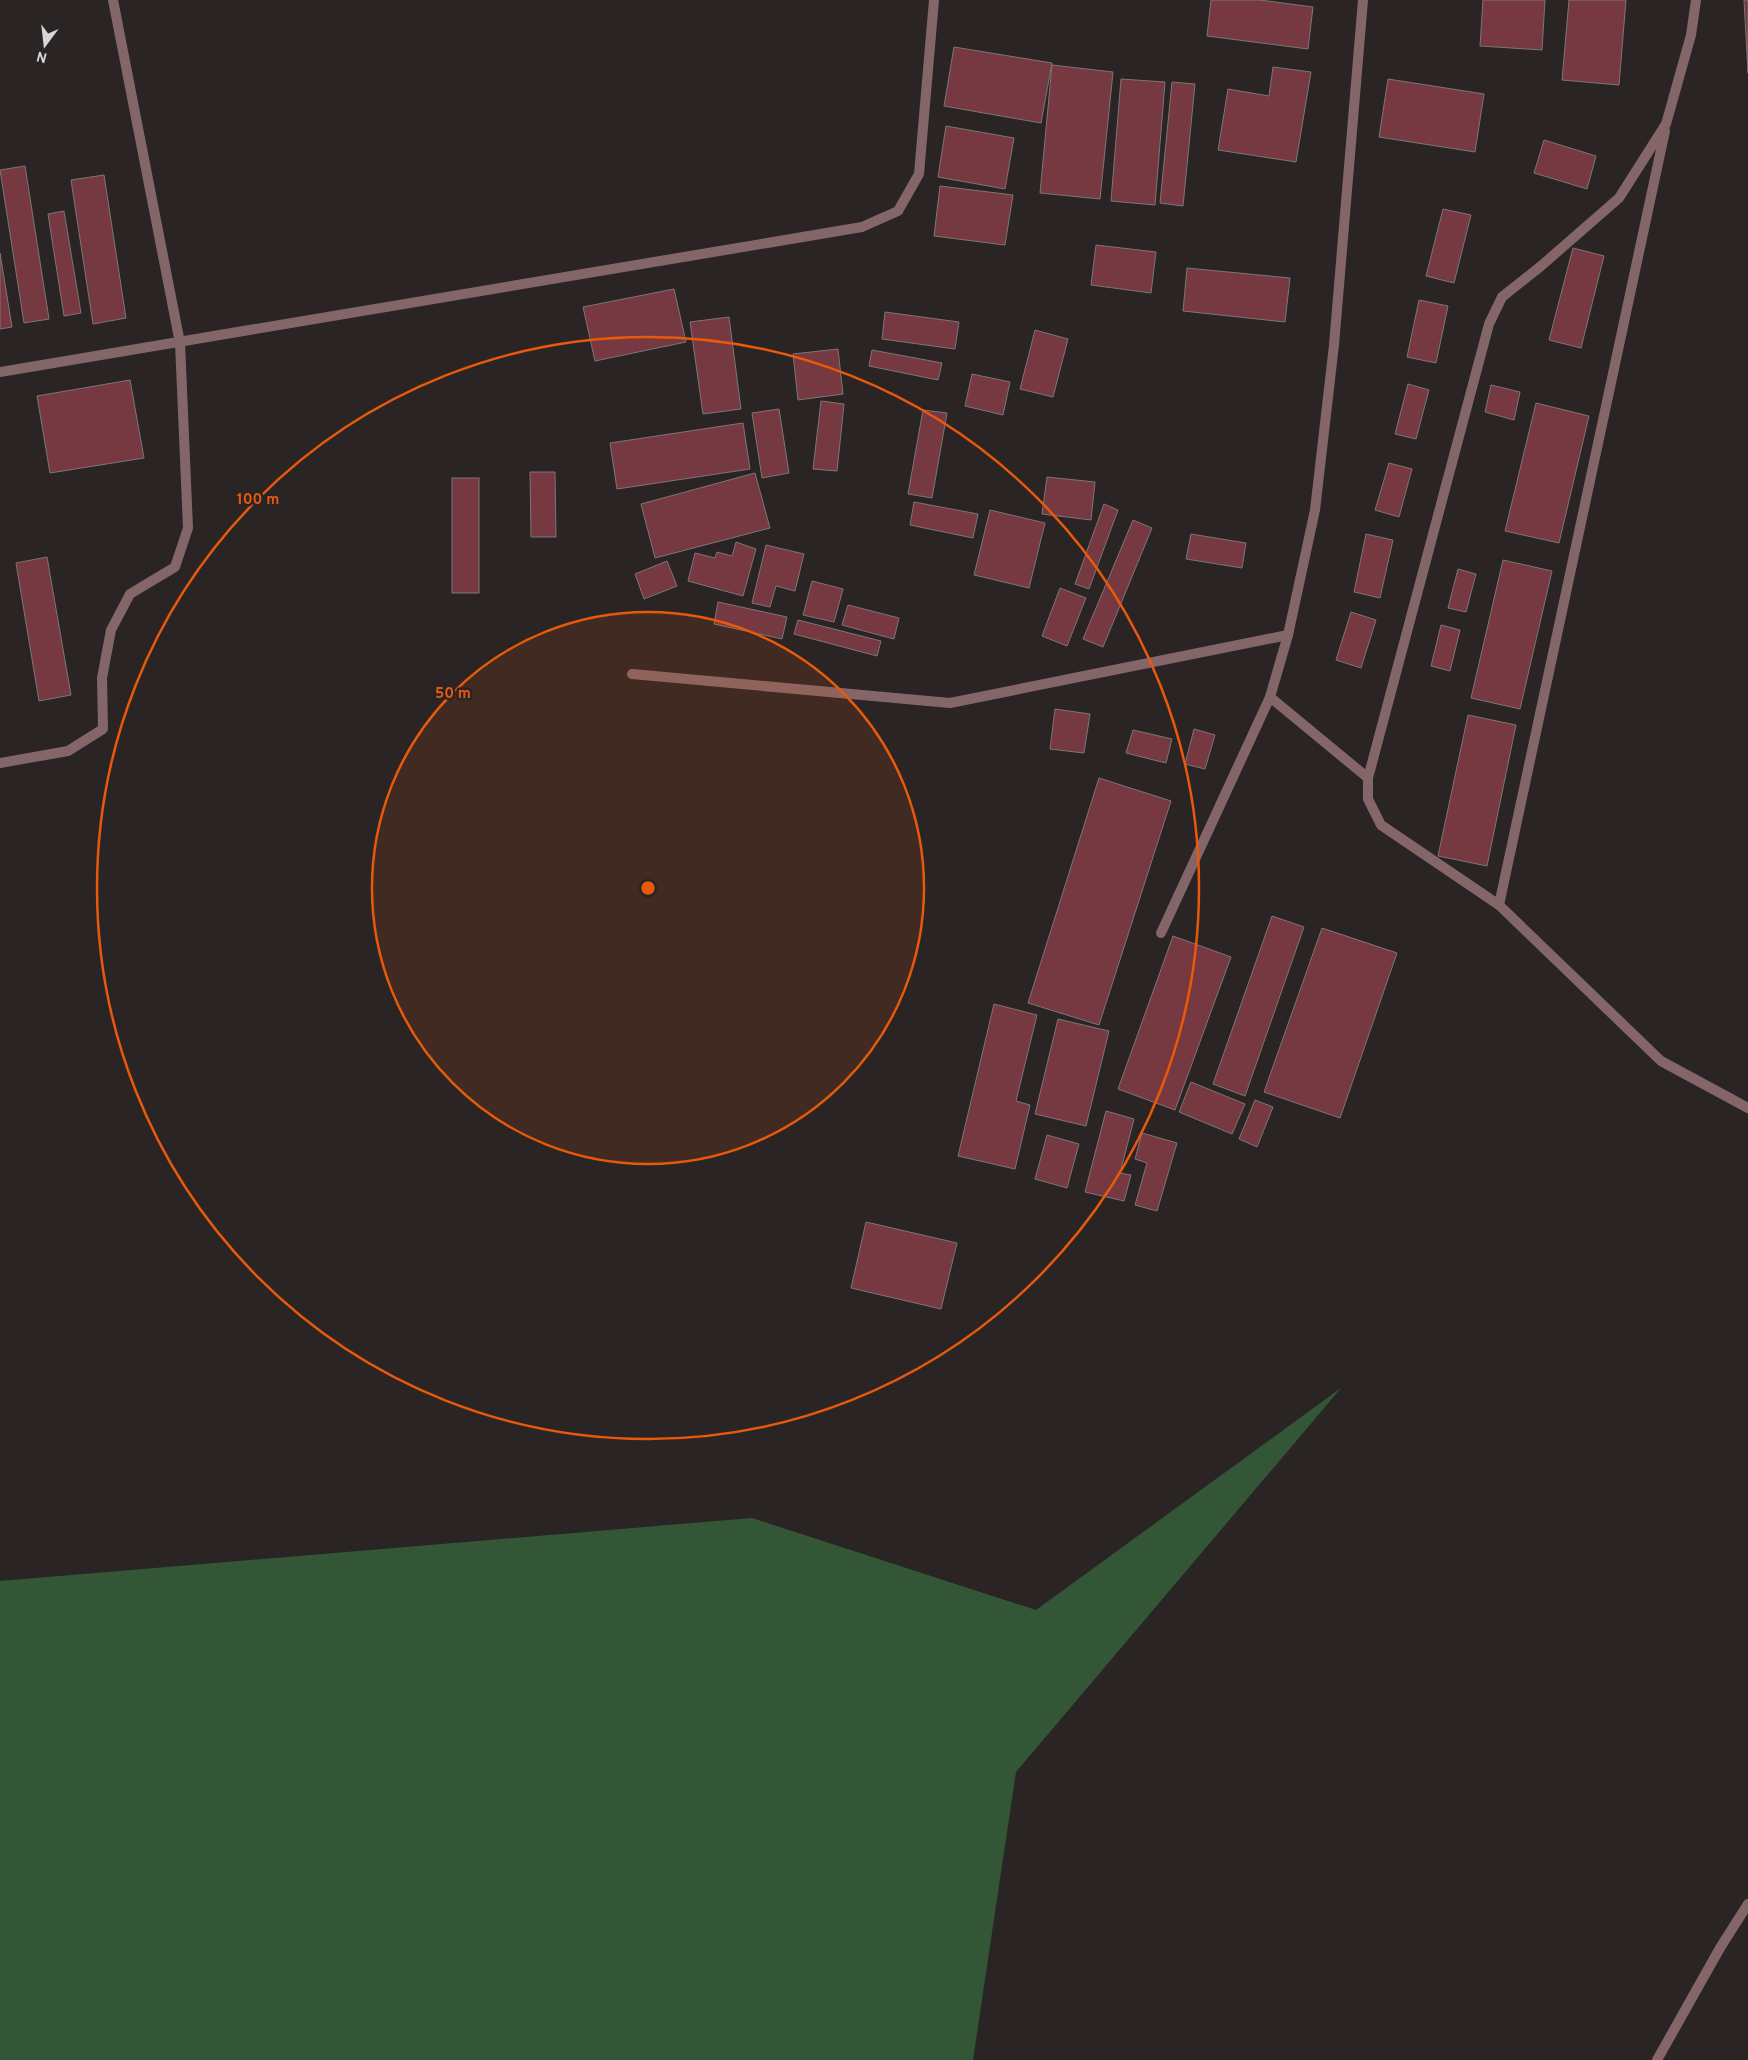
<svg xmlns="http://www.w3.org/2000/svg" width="1748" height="2060" font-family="Overpass,sans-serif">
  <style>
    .green { fill: #335736 }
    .building { fill: #763941; stroke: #7d7676 }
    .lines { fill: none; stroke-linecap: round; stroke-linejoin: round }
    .minor { stroke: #846669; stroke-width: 10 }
    .ring { fill: none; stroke: #e8590c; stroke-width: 2.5 }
    .centre { fill: #e8590c; stroke: #2a2425; stroke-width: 2.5 }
    .ring-label { font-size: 15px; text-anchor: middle; font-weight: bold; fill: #e8590c; stroke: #2a2425; stroke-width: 5; stroke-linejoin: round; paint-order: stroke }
  </style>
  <rect width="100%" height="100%" fill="#2a2425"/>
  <path class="green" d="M1341,1388L1016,1772L973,2060H0V1581L752,1518L1036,1610Z"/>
  <g class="building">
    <path d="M1211,0H1260L1313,7L1308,49L1207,36Z"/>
    <path d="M1483,0H1545L1542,50L1480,46Z"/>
    <path d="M1569,0H1626L1619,85L1562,80Z"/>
    <path d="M1744,0H1748V73Z"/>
    <path d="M954,47L1052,63L1041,123L944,106Z"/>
    <path d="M1052,65L1113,72L1100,199L1040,193Z"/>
    <path d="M1273,67L1311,72L1296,162L1218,150L1228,89L1269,96Z"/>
    <path d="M1121,79L1165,82L1155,205L1111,201Z"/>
    <path d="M1388,79L1484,94L1475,152L1379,137Z"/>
    <path d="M1172,82L1195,84L1183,206L1160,203Z"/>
    <path d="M946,126L1014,138L1005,189L938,177Z"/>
    <path d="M1544,140L1596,156L1587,189L1534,173Z"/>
    <path d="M25,166L49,319L24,323L0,170Z"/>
    <path d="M104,175L126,318L93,324L71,180Z"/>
    <path d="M940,186L1013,195L1005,245L934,236Z"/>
    <path d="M1443,209L1471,215L1454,283L1426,276Z"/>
    <path d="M64,211L81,313L64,316L48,214Z"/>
    <path d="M1096,245L1156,252L1151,293L1091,285Z"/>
    <path d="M1573,248L1604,256L1581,348L1549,340Z"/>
    <path d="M0,253L12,327L0,329Z"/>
    <path d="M1187,268L1290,278L1285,322L1183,311Z"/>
    <path d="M674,289L686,342L595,361L583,307Z"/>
    <path d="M1419,300L1448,306L1436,363L1407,357Z"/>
    <path d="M885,312L959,322L955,349L882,339Z"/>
    <path d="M729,317L741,409L703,414L690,322Z"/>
    <path d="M1035,330L1068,339L1053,397L1020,389Z"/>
    <path d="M838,349L843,394L798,400L793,354Z"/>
    <path d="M872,350L942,363L938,380L869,366Z"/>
    <path d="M972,374L1010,382L1003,415L965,406Z"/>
    <path d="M130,380L144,458L50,473L37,396Z"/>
    <path d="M1408,384L1429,390L1416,439L1395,434Z"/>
    <path d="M1491,385L1520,392L1514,420L1485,412Z"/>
    <path d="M821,401L844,404L837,471L813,469Z"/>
    <path d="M1536,403L1589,416L1559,543L1505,531Z"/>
    <path d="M779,409L789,473L762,478L752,413Z"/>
    <path d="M923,410L947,413L932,498L908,494Z"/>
    <path d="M743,423L750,469L617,489L610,443Z"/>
    <path d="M1389,463L1412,469L1399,517L1375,510Z"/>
    <path d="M530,472H555L556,537H531Z"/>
    <path d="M755,473L770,528L655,558L641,504Z"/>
    <path d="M1047,477L1095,482L1091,520L1042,514Z"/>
    <rect x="452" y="478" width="27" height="115"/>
    <path d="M914,502L978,514L973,538L910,525Z"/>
    <path d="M1104,504L1118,510L1089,589L1075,584Z"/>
    <path d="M990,510L1045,523L1029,588L974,575Z"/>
    <path d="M1133,520L1152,528L1103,647L1083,639Z"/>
    <path d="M1191,534L1246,543L1242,568L1186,559Z"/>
    <path d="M1366,534L1393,540L1380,598L1354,592Z"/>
    <path d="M736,542L756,549L743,596L688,581L695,553L715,558L717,552L732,556Z"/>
    <path d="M766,545L804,554L795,591L776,586L770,607L752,603Z"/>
    <path d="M47,557L71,695L39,701L16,563Z"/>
    <path d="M1503,560L1552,571L1520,709L1471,698Z"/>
    <path d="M667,561L677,586L644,599L635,574Z"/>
    <path d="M1458,569L1476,574L1466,612L1448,608Z"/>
    <path d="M812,581L843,589L834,622L803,615Z"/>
    <path d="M1060,588L1086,598L1067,646L1042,636Z"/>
    <path d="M718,602L787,617L782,639L714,624Z"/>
    <path d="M848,605L899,618L894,639L842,625Z"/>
    <path d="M1351,612L1376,620L1361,668L1336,660Z"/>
    <path d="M798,620L881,641L877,656L794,634Z"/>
    <path d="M1441,625L1460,630L1450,671L1431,666Z"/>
    <path d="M1055,709L1090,714L1084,753L1050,749Z"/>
    <path d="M1468,715L1516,725L1487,866L1438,856Z"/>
    <path d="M1194,729L1215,735L1205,769L1185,764Z"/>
    <path d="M1133,730L1172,739L1166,763L1126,753Z"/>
    <path d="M1099,778L1171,801L1099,1025L1028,1003Z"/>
    <path d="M1272,916L1304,927L1245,1096L1213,1084Z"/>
    <path d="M1322,928L1397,953L1340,1118L1264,1092Z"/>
    <path d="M1173,936L1231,957L1175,1110L1118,1089Z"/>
    <path d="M994,1004L1037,1015L1016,1101L1030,1105L1015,1169L958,1156Z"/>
    <path d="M1058,1019L1109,1031L1086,1126L1035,1114Z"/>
    <path d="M1191,1082L1245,1104L1232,1134L1179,1112Z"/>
    <path d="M1255,1100L1273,1107L1257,1147L1239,1139Z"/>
    <path d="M1106,1111L1134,1119L1120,1173L1131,1175L1124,1201L1085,1192Z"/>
    <path d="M1142,1133L1177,1143L1157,1211L1135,1205L1147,1163L1135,1159Z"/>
    <path d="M1047,1135L1079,1144L1067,1188L1035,1179Z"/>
    <path d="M866,1222L957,1243L941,1309L851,1288Z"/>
  </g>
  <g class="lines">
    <g class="minor">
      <path d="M0,372L862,227L898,211L919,174L934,0"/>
      <path d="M632,674L950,703L1288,635"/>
      <path d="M1270,697L1368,778V799L1381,825L1499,905L1661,1061L1748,1108"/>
      <path d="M0,763L68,751L103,729L102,678L111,630L130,594L175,567L188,528L180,343L113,0"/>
      <path d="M1368,778L1489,324L1502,297L1541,266L1619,198L1666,124L1691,35L1696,0"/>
      <path d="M1499,905L1665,131"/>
      <path d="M1161,933L1270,697L1288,635L1315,510L1334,345L1363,0"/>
      <path d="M1657,2060L1720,1948L1748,1904"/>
    </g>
  </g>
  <circle cx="648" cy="888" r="276" fill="#e8590c" fill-opacity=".12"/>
  <g class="ring">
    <circle cx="648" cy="888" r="276"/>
    <circle cx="648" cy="888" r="551"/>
  </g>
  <circle cx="648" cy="888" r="8" class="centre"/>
  <g class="ring-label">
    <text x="258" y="504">100 m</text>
    <text x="453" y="698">50 m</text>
  </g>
  <g transform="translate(45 45) rotate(195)" stroke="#2a2425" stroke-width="4" paint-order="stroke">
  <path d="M0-4L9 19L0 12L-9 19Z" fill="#d9d5d5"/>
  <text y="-8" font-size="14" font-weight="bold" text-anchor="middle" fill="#d9d5d5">N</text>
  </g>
</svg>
